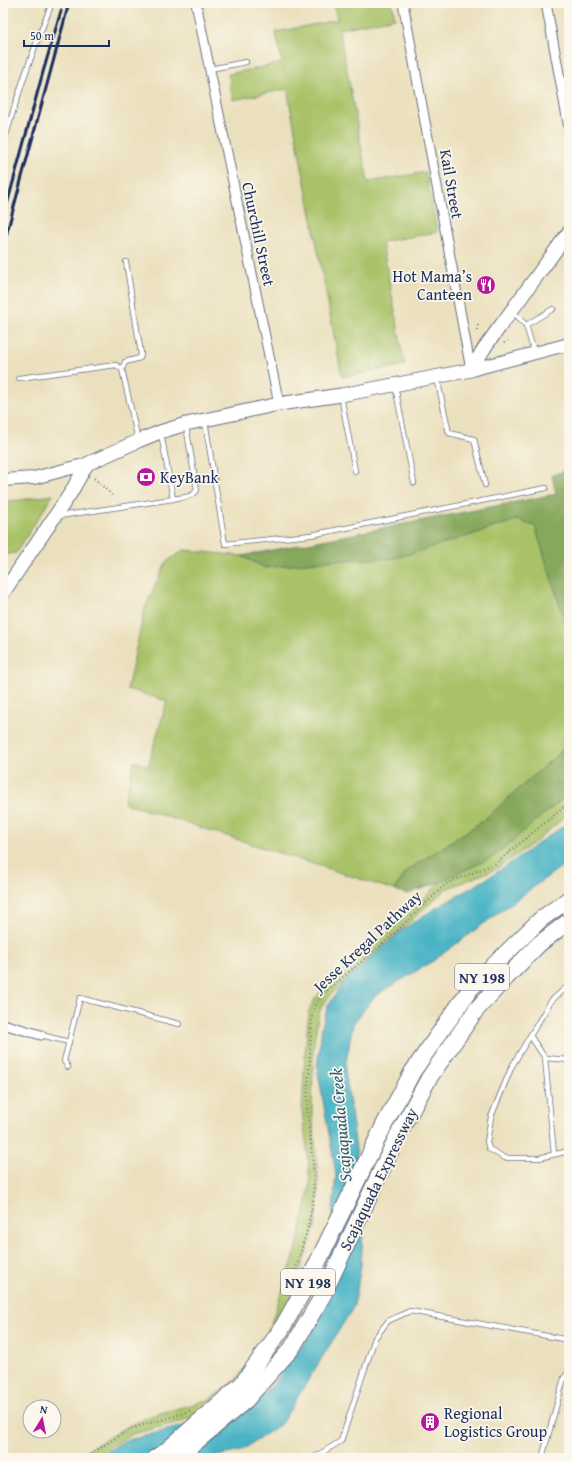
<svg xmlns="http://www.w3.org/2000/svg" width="572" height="1461" font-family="'Gentium Book Plus',serif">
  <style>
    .green { fill: #a9c268; stroke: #627863 }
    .forest { fill: #86a85c; stroke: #506c5d }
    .water { fill: #48b4c5; stroke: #327292 }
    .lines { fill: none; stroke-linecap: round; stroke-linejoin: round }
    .service-casing { stroke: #646d7f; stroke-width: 6 }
    .minor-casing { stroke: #646d7f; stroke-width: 11 }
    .tertiary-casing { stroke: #646d7f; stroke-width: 14 }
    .secondary-casing { stroke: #646d7f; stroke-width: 15 }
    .trunk-casing { stroke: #646d7f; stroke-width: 18 }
    .path { stroke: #646d7f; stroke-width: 2; stroke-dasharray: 1 3; stroke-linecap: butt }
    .service { stroke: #fff; stroke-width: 4.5 }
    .minor { stroke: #fff; stroke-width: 9 }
    .tertiary { stroke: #fff; stroke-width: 12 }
    .secondary { stroke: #fff; stroke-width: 13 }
    .trunk { stroke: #fff; stroke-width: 16 }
    .rail { stroke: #1b2f5e; stroke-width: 3 }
    .labels { text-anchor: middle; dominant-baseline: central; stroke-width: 3.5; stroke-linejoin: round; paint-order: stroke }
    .shield { fill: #fbf7ec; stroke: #5e6b89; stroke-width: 1 }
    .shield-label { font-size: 15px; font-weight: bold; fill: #1b2f5e }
    .street-label { font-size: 16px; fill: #1b2f5e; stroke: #fbf7ec }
    .poi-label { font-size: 16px; fill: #1b2f5e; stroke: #fbf7ec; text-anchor: start }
    .water-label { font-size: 17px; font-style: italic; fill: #28577d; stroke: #fbf7ec }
  </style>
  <rect width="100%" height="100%" fill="#fbf7ec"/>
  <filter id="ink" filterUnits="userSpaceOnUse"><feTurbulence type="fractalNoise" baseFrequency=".025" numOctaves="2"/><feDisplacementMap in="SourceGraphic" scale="8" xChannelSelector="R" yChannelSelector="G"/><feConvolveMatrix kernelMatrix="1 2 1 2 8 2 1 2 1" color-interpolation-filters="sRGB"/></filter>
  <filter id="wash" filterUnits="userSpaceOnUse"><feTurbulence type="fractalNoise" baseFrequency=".012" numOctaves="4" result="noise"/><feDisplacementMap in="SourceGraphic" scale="16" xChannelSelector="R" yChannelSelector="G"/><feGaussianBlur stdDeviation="0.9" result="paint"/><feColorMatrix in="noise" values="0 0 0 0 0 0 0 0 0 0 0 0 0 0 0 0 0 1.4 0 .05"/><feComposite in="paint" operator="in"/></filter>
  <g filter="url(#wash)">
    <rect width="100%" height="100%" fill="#ebe0bd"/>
    <g class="green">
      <path d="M334,3H392L395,18L339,29L368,182L426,172L437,232L382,242L405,365L342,377L287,89L233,100L228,74L282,63L276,32L337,20Z"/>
      <path d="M53,495L16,553L3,555V501L20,500Z"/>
      <path d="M516,520L535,526L569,634V744L484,820L408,870L394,890L124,803L134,761L148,766L167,701L127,689L145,608L166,562L184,550L242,556L266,568L323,561L468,536Z"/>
      <path d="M569,793V813L538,840L496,869L446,889L341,984L322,1005L318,1017L313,1049L312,1111L318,1175V1196L315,1227L289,1305L229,1402L179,1422L133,1434L116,1443L92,1458H73L128,1426L154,1415L208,1400L236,1380L265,1340L296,1251L310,1186L308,1157L302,1111L305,1054L309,1010L316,997L334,979L400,922L440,882L463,870L543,815Z"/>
    </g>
    <g class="forest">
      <path d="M569,470V634L535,526L516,520L468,536L396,558L323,561L266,568L242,556L556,494L552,475Z"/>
      <path d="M569,744V793L493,857L440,882L407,894L394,890L408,870L484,820Z"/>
    </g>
    <path class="water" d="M569,822V861L433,961L375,996L353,1024L345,1068L357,1156L366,1181L361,1266L354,1306L281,1424L241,1451L208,1458H97L124,1441L210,1419L270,1388L310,1335L329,1257L336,1174L317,1067L322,1026L328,1006L343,983L405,928L426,914L493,875Z"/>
  </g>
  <g filter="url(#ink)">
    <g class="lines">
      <g class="service-casing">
        <g id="service">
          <path d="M210,69L246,62"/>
          <path d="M3,145C17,96 33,49 52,3"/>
          <path d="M513,312L526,325L534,352"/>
          <path d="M526,325L553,309"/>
          <path d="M122,369L125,362L140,358L141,354L126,262"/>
          <path d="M19,378L116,365L122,369L138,440"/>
          <path d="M437,378L449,433L474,439L485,485"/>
          <path d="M395,386L414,483"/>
          <path d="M341,396L355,471"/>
          <path d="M205,421L225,544L311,535L546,488"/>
          <path d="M173,499C181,497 193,498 197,490L186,426"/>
          <path d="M59,516L173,499L161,433"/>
          <path d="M569,985L551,1001L512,1066L491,1117L487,1142L489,1149L505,1158H539L569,1151"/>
          <path d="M41,1035L69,1042"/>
          <path d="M531,1037L545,1058L554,1154"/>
          <path d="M545,1058L569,1060"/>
          <path d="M68,1067L64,1061L80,998L179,1024"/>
          <path d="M313,1458L341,1441L375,1338L388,1321L410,1311L569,1340"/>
          <path d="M542,1458L564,1378L569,1372"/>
        </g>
      </g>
      <g class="minor-casing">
        <g id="minor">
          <path d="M196,3L279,404"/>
          <path d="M403,3L471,370"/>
          <path d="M546,3L569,128"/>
          <path d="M3,1024L41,1035"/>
        </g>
      </g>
      <g class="tertiary-casing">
        <g id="tertiary">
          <path d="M471,370L569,344"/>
          <path d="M3,480L34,478L87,464"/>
        </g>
      </g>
      <g class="secondary-casing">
        <path id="secondary" d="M3,593L70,494L87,464L138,441L160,432L186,424L279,404L341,395L471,370L485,347L569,232"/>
      </g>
      <g class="trunk-casing">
        <g id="trunk">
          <path d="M155,1458L166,1451L242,1384L281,1330L309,1280L385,1123L413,1071L471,988L502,957L541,919L569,899"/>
          <path d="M177,1458L246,1400L292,1348L323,1295L398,1135L429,1078L476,1010L499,985L539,944L569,921"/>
        </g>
      </g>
      <g class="path">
        <path d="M478,330V325"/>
        <path d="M504,343L508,341"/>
        <path d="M94,478L112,495"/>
        <path d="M293,1278L308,1227L314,1197L313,1165L307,1108L312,1016L315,1004L325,992L387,940L446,884L496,863L569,803"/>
        <path d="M84,1458L132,1428L172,1417L191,1410"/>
      </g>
      <use href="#service" class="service"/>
      <use href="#minor" class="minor"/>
      <use href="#tertiary" class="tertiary"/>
      <use href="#secondary" class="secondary"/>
      <use href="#trunk" class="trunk"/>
      <g class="rail">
        <path d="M3,219L43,72L61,11"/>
        <path d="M3,247L69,3"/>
      </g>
    </g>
  </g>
  <defs>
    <g id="restaurant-disc" transform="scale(1)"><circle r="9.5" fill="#b5179e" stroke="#fbf7ec"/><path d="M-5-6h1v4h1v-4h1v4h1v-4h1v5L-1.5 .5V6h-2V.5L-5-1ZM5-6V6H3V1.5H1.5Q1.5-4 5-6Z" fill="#fff"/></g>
    <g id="bank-disc" transform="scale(1)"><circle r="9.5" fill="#b5179e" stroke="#fbf7ec"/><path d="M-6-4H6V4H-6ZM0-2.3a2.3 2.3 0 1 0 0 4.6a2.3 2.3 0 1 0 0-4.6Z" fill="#fff"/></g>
    <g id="building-disc" transform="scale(1)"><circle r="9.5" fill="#b5179e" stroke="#fbf7ec"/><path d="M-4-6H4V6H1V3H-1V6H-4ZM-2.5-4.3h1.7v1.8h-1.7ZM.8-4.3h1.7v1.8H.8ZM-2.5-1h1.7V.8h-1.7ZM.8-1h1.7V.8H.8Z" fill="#fff"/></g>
  </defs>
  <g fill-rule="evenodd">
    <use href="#restaurant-disc" x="486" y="285"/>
    <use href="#bank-disc" x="146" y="477"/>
    <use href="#building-disc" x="430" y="1422"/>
  </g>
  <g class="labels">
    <g class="shield">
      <rect x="455" y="964" width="54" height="26" rx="3"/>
      <rect x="281" y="1269" width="54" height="26" rx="3"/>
    </g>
    <g class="shield-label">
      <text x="482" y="977">NY 198</text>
      <text x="308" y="1282">NY 198</text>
    </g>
    <g class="street-label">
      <text transform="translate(452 184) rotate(80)">Kail Street</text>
      <text transform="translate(259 234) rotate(78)">Churchill Street</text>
      <text transform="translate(367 941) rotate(-43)">Jesse Kregal Pathway</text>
      <text transform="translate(378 1179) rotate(-64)">Scajaquada Expressway</text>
    </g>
    <g class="poi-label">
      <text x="472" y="276" text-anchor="end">Hot Mama’s<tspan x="472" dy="18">Canteen</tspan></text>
      <text x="160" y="477">KeyBank</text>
      <text x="444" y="1413">Regional<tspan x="444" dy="18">Logistics Group</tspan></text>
    </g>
    <g class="water-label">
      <text transform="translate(340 1125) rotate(-95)">Scajaquada Creek</text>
    </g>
  </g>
  <rect width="572" height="1461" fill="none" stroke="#fbf7ec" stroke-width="16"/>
  <g transform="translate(42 1419) rotate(10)"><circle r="19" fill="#fbf7ec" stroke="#a1a7b3"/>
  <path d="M0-3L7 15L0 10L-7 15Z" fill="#b5179e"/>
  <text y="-6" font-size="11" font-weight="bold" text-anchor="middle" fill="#1b2f5e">N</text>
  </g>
  <path d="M24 40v6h85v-6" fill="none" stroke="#1b2f5e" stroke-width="2"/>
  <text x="30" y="40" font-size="12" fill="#1b2f5e" stroke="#fbf7ec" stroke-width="3" paint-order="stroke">50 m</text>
</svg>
